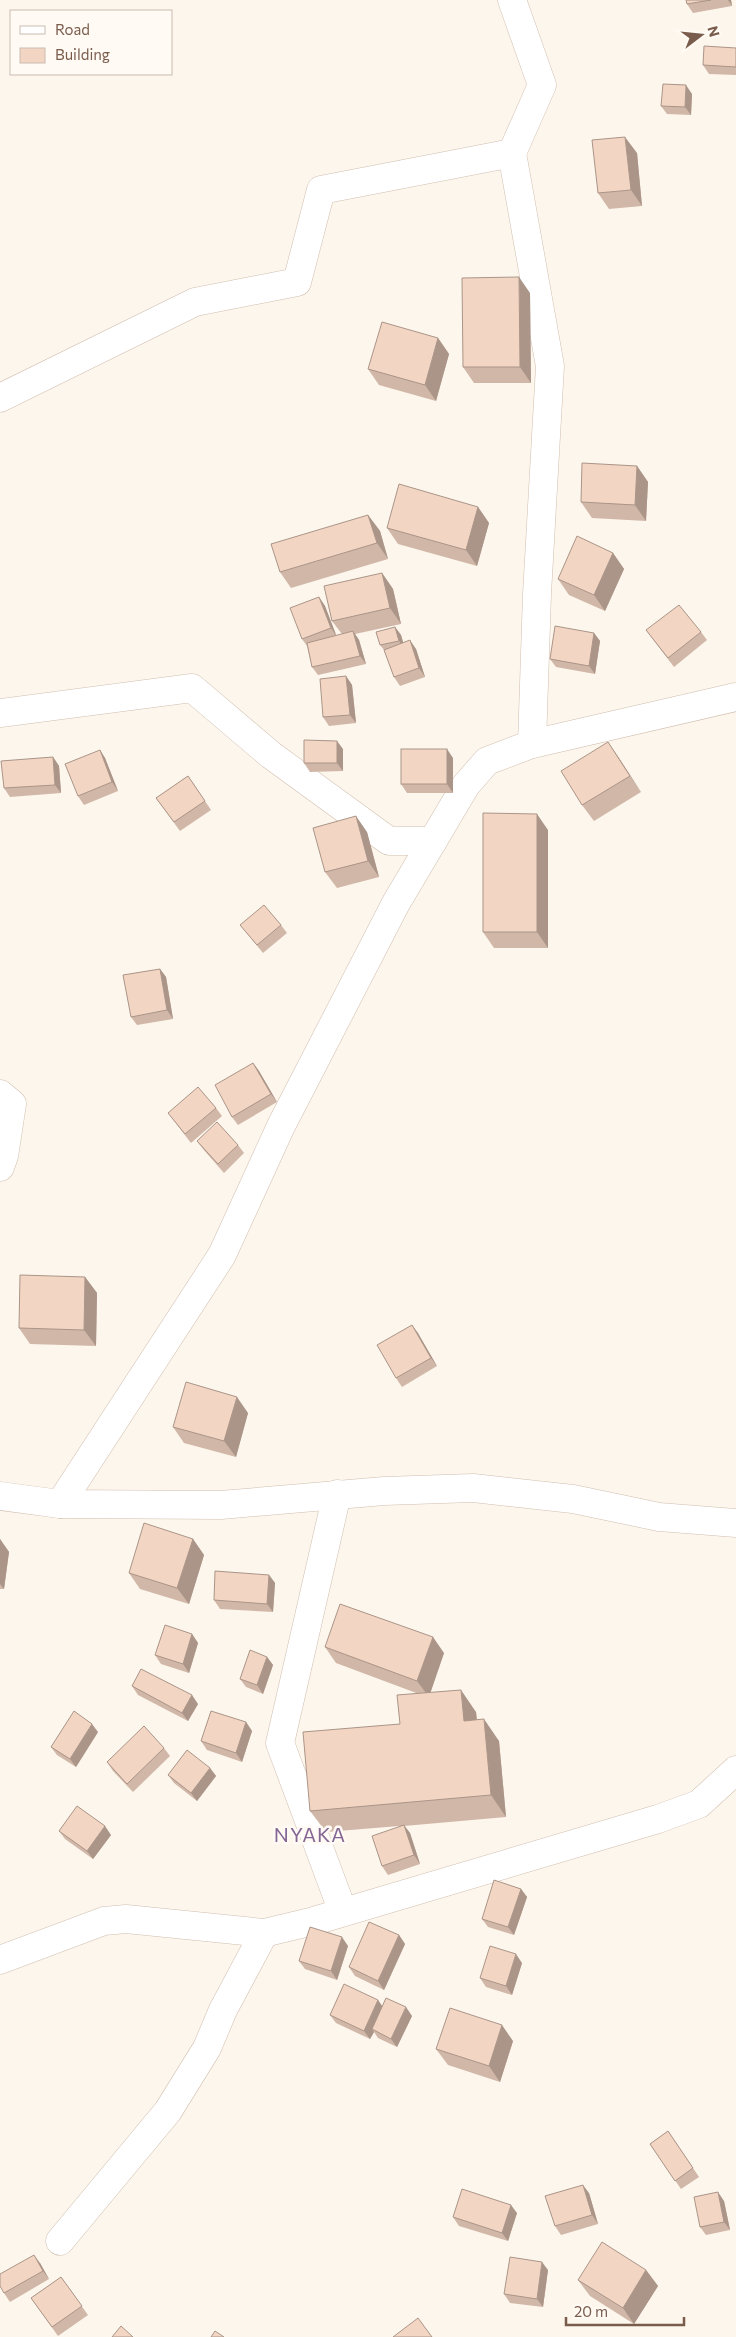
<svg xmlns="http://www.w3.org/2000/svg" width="736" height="2337" font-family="Commissioner,sans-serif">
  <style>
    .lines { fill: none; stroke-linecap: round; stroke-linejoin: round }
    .minor-casing { stroke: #d1beb0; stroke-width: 29 }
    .minor { stroke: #fff; stroke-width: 28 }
    .wall { fill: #d1b7a8 }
    .shaded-wall { fill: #aa9588 }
    .building { fill: #f3d5c3; stroke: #aa9588 }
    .labels { text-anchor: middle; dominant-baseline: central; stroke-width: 5; stroke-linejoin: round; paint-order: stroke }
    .quarter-label { font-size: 20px; letter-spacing: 1px; fill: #846695; stroke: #fffaf3 }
  </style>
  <rect width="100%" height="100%" fill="#fdf6ec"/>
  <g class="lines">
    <g class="minor-casing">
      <g id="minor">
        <path d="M512,153L550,366L537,594L532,744"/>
        <path d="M0,398L195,302L297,282L321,190L512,153L542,85L512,0"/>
        <path d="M0,713L192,688L271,755L389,841H433"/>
        <path d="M0,1094L12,1104L4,1156L0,1167"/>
        <path d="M337,1494L280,1743L343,1912"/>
        <path d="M0,1496L60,1504L221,1505L384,1491L473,1488L573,1499L659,1517L736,1523"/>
        <path d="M60,1504L222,1255L281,1126L396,903L466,785L487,761L532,744L736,697"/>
        <path d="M0,1960L104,1921L126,1919L264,1933L314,1921L658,1819L699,1804L736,1770"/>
        <path d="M60,2241L168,2111L207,2048L223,2010L264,1933"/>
      </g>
    </g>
    <use href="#minor" class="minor"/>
  </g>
  <g class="wall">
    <path d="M686,0H731L732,6L693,13L687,4Z"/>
    <path d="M736,48V75L709,74L703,65Z"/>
    <path d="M692,94L691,115L667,114L661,106Z"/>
    <path d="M637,153L642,206L609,209L598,193Z"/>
    <path d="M530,293L531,383H474L463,367Z"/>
    <path d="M438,338L449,354L436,401L379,385L368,369Z"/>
    <path d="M637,466L648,482L646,521L592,518L581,502Z"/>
    <path d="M478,507L489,523L477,566L398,544L387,528Z"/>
    <path d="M368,515L380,531L388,559L291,588L280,572Z"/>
    <path d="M613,553L624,569L605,611L569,595L558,579Z"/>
    <path d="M382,573L393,589L401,624L355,634L359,640L366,664L318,675L312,667L307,646L302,639L319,597L325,606L336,636L342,634L332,621Z"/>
    <path d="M395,627L401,635L403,642L416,649L425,677L400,686L394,677L384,650L380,645Z"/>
    <path d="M646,630L701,632L707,640L674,667Z"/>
    <path d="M594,633L600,641L595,674L556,667L550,659Z"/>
    <path d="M346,676L352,685L356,723L329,726L323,717Z"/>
    <path d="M608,742L641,792L594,821L582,805Z"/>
    <path d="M343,749V771L310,772L304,763Z"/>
    <path d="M100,750L105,758L118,791L84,805L78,796Z"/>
    <path d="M53,757L59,766L61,793L10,797L4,788Z"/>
    <path d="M453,758V793H407L401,784Z"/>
    <path d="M188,776L211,810L180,831L156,798Z"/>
    <path d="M548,830V948H494L483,932Z"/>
    <path d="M367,832L379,877L337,888L325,872Z"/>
    <path d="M240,925H281L287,933L263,953Z"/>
    <path d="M160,969L166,977L173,1019L137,1025L131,1017Z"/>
    <path d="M253,1063L259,1071L277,1102L238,1125L232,1117Z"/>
    <path d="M216,1108L222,1116L191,1143L168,1113Z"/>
    <path d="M197,1141L238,1145L244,1153L224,1173L203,1149Z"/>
    <path d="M85,1277L97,1293L96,1346L30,1344L19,1328Z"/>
    <path d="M412,1325L437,1366L402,1387L396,1378Z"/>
    <path d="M248,1413L236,1457L184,1443L173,1427Z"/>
    <path d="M0,1539L9,1552L4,1589H0Z"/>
    <path d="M193,1539L204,1555L189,1604L140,1589L129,1573Z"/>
    <path d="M269,1575L275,1583L273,1612L220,1609L214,1600Z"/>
    <path d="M192,1634L198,1643L189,1673L161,1664L155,1655Z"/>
    <path d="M325,1647L444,1653L430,1693L476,1712L477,1720L499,1741L506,1817L404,1826L410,1833L420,1864L388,1875L382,1866L399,1826L326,1832L310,1811L400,1724L419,1694L336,1663Z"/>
    <path d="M267,1657L273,1665L263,1694L246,1687L240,1679Z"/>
    <path d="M132,1686L198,1704L188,1721L138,1695Z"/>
    <path d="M246,1722L252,1731L242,1762L207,1750L201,1741Z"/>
    <path d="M98,1732L76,1767L57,1755L51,1747Z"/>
    <path d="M164,1748L170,1756L133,1792L113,1771L107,1762Z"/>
    <path d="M210,1768L216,1776L197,1801L174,1783L168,1775Z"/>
    <path d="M59,1831L111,1835L93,1859L65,1839Z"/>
    <path d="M521,1889L527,1897L514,1935L488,1927L482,1919Z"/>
    <path d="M399,1935L405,1944L384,1990L355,1976L349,1967Z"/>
    <path d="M348,1946L337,1980L305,1969L299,1961Z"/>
    <path d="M522,1963L512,1995L486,1987L480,1978Z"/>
    <path d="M378,2000L382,2006L412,2016L397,2047L378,2038L374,2032L370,2039L336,2023L330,2015Z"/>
    <path d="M513,2041L500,2082L448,2065L436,2049Z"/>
    <path d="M668,2131L699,2177L681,2189L650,2144Z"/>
    <path d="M589,2193L598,2224L561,2235L555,2226Z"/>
    <path d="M724,2201L730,2230L706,2235L700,2227Z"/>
    <path d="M517,2213L508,2241L459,2226L453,2217Z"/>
    <path d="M40,2263L49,2279L10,2302L4,2293Z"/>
    <path d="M548,2270L543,2307L510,2303L504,2294Z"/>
    <path d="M646,2270L658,2286L634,2324L590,2296L578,2280Z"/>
    <path d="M61,2277L88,2315L58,2336L31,2298Z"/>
  </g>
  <g class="shaded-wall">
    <path d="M728,0H731L732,6Z"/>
    <path d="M686,85L692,94L691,115L685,107Z"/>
    <path d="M625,137L637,153L642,206L631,190Z"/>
    <path d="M519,277L530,293L531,383L520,367Z"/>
    <path d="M438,338L449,354L436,401L425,385Z"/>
    <path d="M637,466L648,482L646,521L635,505Z"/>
    <path d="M478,507L489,523L477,566L466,550Z"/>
    <path d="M368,515L380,531L388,559L377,543Z"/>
    <path d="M613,553L624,569L605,611L594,595Z"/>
    <path d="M382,573L393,589L401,624L390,608Z"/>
    <path d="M319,597L325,606L337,637L331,628Z"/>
    <path d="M395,627L401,635L405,649L399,641Z"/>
    <path d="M353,631L359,640L366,664L360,656Z"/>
    <path d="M594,633L600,641L595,674L589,666Z"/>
    <path d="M410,640L416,649L425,677L419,668Z"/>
    <path d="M346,676L352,685L356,723L350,715Z"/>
    <path d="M337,741L343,749V771L337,763Z"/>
    <path d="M608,742L619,758L641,792L630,776Z"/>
    <path d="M447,749L453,758V793L447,784Z"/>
    <path d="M100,750L105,758L118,791L112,782Z"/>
    <path d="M53,757L59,766L61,793L55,785Z"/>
    <path d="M537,814L548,830V948L537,932Z"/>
    <path d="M356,816L367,832L379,877L368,861Z"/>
    <path d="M160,969L166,977L173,1019L167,1010Z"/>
    <path d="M253,1063L259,1071L277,1102L271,1094Z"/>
    <path d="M85,1277L97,1293L96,1346L84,1330Z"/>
    <path d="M412,1325L418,1333L437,1366L431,1358Z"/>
    <path d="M237,1397L248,1413L236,1457L224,1441Z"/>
    <path d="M0,1539L9,1552L4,1589L0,1584Z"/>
    <path d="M193,1539L204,1555L189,1604L177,1588Z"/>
    <path d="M269,1575L275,1583L273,1612L267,1604Z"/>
    <path d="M192,1634L198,1643L189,1673L183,1664Z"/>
    <path d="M433,1637L444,1653L429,1697L417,1681Z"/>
    <path d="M267,1657L273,1665L263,1694L257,1685Z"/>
    <path d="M461,1690L476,1712L479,1743L464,1721Z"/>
    <path d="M192,1695L198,1704L188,1721L182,1713Z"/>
    <path d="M484,1719L499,1741L506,1817L491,1795Z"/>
    <path d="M246,1722L252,1731L242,1762L236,1753Z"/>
    <path d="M92,1724L98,1732L76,1767L70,1759Z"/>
    <path d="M210,1768L216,1776L197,1801L191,1793Z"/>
    <path d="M404,1825L410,1833L420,1864L414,1855Z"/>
    <path d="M105,1826L111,1835L93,1859L87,1851Z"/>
    <path d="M521,1889L527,1897L514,1935L508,1927Z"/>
    <path d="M399,1935L405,1944L384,1990L378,1981Z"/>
    <path d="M342,1937L348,1946L337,1980L331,1971Z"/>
    <path d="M516,1954L522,1963L512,1995L506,1986Z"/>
    <path d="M378,2000L384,2009L372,2029L374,2032L370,2039L364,2031Z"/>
    <path d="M406,2007L412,2016L397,2047L391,2039Z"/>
    <path d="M502,2025L513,2041L500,2082L489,2066Z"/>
    <path d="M583,2185L589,2193L598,2224L592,2215Z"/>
    <path d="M718,2192L724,2201L730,2230L724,2222Z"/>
    <path d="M511,2205L517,2213L508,2241L502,2233Z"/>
    <path d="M34,2255L40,2263L49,2279L43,2271Z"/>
    <path d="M542,2262L548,2270L543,2307L537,2299Z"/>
    <path d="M646,2270L658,2286L634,2324L623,2308Z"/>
  </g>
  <g class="building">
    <path d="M686,0H711L687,4Z"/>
    <path d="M704,46L736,48V67L703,65Z"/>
    <path d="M663,84L686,85L685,107L661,106Z"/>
    <path d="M625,137L631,190L598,193L592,140Z"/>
    <path d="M519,277L520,367H463L462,278Z"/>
    <path d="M382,322L438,338L425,385L368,369Z"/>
    <path d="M582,463L637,466L635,505L581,502Z"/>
    <path d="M399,484L478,507L466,550L387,528Z"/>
    <path d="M368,515L377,543L280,572L271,544Z"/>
    <path d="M577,536L613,553L594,595L558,579Z"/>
    <path d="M382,573L390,608L332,621L324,586Z"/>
    <path d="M319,597L331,628L302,639L290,608Z"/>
    <path d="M679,605L701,632L668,658L646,630Z"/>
    <path d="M555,626L594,633L589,666L550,659Z"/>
    <path d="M395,627L399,641L380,645L376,632Z"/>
    <path d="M353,631L360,656L312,667L307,643Z"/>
    <path d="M410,640L419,668L394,677L384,650Z"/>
    <path d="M346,676L350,715L323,717L320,679Z"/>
    <path d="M304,740L337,741V763H304Z"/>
    <path d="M608,742L630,776L582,805L561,771Z"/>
    <rect x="401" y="749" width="46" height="35"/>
    <path d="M100,750L112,782L78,796L65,764Z"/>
    <path d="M53,757L55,785L4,788L1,761Z"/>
    <path d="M188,776L205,801L174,822L156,798Z"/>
    <path d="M483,813L537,814V932H483Z"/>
    <path d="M356,816L368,861L325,872L313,828Z"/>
    <path d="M264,905L281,925L257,945L240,925Z"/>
    <path d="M160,969L167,1010L131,1017L123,975Z"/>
    <path d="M253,1063L271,1094L232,1117L215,1085Z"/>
    <path d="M198,1087L216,1108L185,1134L168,1113Z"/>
    <path d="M217,1122L238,1145L218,1164L197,1141Z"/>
    <path d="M20,1275L85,1277L84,1330L19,1328Z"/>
    <path d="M412,1325L431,1358L396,1378L377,1345Z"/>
    <path d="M186,1382L237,1397L224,1441L173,1427Z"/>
    <path d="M144,1523L193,1539L177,1588L129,1573Z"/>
    <path d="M215,1571L269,1575L267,1604L214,1600Z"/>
    <path d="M340,1604L433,1637L417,1681L325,1647Z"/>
    <path d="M165,1625L192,1634L183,1664L155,1655Z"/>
    <path d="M250,1650L267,1657L257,1685L240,1679Z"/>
    <path d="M141,1669L192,1695L182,1713L132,1686Z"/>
    <path d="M461,1690L464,1721L484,1719L491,1795L310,1811L303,1732L400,1724L397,1695Z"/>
    <path d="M74,1711L92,1724L70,1759L51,1747Z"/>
    <path d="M211,1711L246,1722L236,1753L201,1741Z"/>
    <path d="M144,1726L164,1748L127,1784L107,1762Z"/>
    <path d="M187,1750L210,1768L191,1793L168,1775Z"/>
    <path d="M77,1806L105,1826L87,1851L59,1831Z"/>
    <path d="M404,1825L414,1855L382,1866L372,1836Z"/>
    <path d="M494,1880L521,1889L508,1927L482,1919Z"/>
    <path d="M369,1922L399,1935L378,1981L349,1967Z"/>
    <path d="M310,1927L342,1937L331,1971L299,1961Z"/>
    <path d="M490,1946L516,1954L506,1986L480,1978Z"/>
    <path d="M344,1984L378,2000L364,2031L330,2015Z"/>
    <path d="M386,1998L406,2007L391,2039L372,2029Z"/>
    <path d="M450,2008L502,2025L489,2066L436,2049Z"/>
    <path d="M668,2131L693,2168L675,2181L650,2144Z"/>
    <path d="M583,2185L592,2215L555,2226L545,2196Z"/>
    <path d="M462,2189L511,2205L502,2233L453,2217Z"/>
    <path d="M718,2192L724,2222L700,2227L694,2197Z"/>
    <path d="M602,2242L646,2270L623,2308L578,2280Z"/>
    <path d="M34,2255L43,2271L4,2293L0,2286V2274Z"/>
    <path d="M510,2257L542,2262L537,2299L504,2294Z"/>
    <path d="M61,2277L82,2306L52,2327L31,2298Z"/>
    <path d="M418,2318L432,2337H393Z"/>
    <path d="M121,2326L133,2337H112Z"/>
    <path d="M215,2331L224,2337H211Z"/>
  </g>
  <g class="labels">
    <g class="quarter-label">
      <text x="310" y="1834">NYAKA</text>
    </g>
  </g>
  <rect x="10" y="10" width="162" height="65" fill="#fffaf3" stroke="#cabbb1"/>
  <rect x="20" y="26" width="25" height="8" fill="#ffffff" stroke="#cabbb1"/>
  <text x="55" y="35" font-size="15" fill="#7a5c4d">Road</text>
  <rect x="20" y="48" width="25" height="15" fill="#f3d5c3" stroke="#cabbb1"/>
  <text x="55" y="60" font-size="15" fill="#7a5c4d">Building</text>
  <g transform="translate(701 35) rotate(74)" stroke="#fffaf3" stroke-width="4" paint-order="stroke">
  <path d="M0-4L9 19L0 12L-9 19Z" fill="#7a5c4d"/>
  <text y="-8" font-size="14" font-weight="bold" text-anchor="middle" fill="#7a5c4d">N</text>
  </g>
  <path d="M566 2317v8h118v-8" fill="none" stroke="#7a5c4d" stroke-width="2.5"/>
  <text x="574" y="2317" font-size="15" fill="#7a5c4d" stroke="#fffaf3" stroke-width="4" paint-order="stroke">20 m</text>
</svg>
